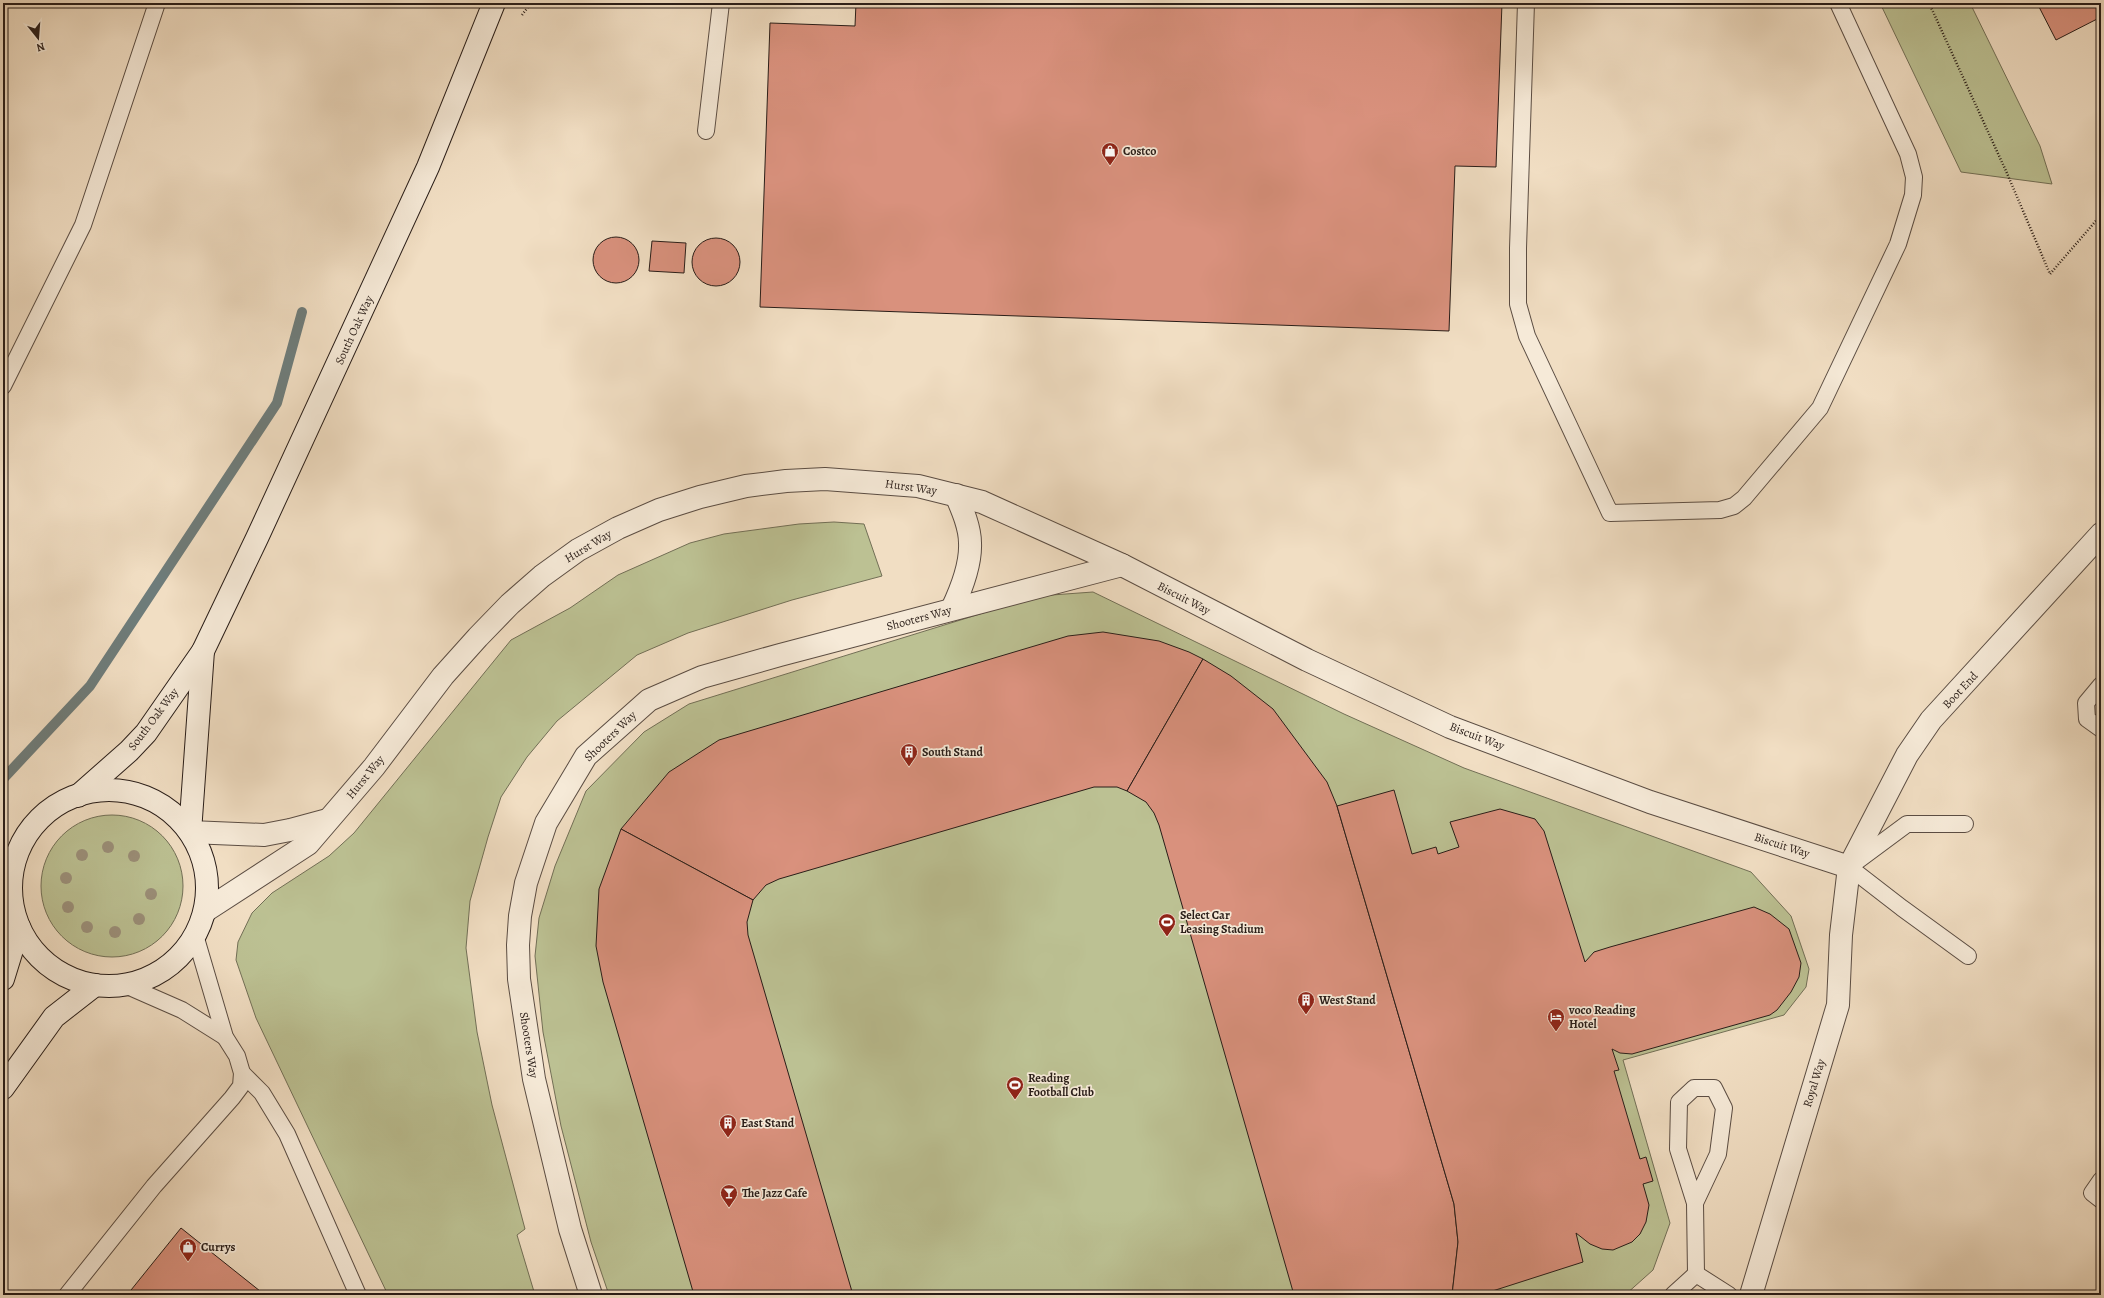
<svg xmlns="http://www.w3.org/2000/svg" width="2104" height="1298" font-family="Alegreya,serif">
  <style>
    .green { fill: #bcc193; stroke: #726f56 }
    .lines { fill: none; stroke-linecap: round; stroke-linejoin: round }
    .stream { stroke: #6e7c7a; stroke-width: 10 }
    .building { fill: #d9917d; stroke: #291d18 }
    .lane-casing { stroke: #5b4d43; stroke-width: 18 }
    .street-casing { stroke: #5b4d43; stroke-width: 24 }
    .secondary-casing { stroke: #291d18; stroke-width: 24 }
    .path { stroke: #291d18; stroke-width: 2.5; stroke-dasharray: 1 2; stroke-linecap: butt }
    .lane { stroke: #f6ead8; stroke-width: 16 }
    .street { stroke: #f6ead8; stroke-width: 22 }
    .secondary { stroke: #f6ead8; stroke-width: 22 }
    .tree { fill: #9b8f79 }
    .labels { text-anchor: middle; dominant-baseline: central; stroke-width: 3.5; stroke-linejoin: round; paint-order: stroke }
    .poi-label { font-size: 12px; font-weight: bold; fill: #291d18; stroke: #f6ead8; text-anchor: start }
    .street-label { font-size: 12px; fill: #291d18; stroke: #f6ead8 }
  </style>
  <rect width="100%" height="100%" fill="#f1dec3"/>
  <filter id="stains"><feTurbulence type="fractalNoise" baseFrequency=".005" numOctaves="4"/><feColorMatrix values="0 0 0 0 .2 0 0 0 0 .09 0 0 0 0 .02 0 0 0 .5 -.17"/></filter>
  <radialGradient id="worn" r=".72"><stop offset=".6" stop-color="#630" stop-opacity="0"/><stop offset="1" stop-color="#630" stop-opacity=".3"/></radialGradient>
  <g class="green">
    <path d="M1880,3H1970L2040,146L2052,184L1961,172Z"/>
    <path d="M834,522L864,524L882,576L792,600L688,633L637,655L557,721L527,757L501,797L488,837L470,901L466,948L477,1032L492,1105L525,1229L517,1235L535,1295H388L256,1018L236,960L238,942L252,913L272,893L329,856L354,833L511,640L570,608L618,575L690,543L724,534L799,524Z"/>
    <path d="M1093,592L1344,714L1464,768L1751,872L1791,916L1809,969L1806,987L1784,1015L1623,1060L1670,1223L1653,1270L1625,1295H609L591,1242L561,1126L543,1032L535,956L539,918L555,866L586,791L644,732L689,704L1038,596Z"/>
    <circle cx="112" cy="886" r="71"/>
  </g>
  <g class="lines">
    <path class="stream" d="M3,779L90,686L277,403L302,312"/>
  </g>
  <g class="building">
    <path d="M856,3H1502L1496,167L1455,166L1449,331L760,307L770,23L855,26Z"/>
    <path d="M2037,3H2101V17L2056,40Z"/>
    <circle cx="616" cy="260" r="23"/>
    <circle cx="716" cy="262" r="24"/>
    <path d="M652,241L686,243L684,273L649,271Z"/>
    <path d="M1103,632L1159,641L1189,652L1203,659L1127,791L1117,787H1094L779,879L766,885L753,900L621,829L669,772L719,740L1068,636Z"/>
    <path d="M1203,659L1231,676L1273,709L1327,782L1337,806L1454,1204L1458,1242L1452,1295H1294L1159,825L1154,813L1146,802L1127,791Z"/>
    <path d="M1394,790L1412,854L1436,847L1438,854L1459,847L1450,822L1500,809L1535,819L1544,831L1585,962L1594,952L1610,947L1754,907L1770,914L1789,929L1801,963L1799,977L1791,992L1777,1010L1770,1015L1632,1054L1620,1053L1612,1049L1619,1070L1614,1071L1640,1159L1646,1157L1653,1181L1643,1184L1649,1205L1646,1222L1640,1234L1632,1242L1613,1250L1602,1249L1590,1244L1576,1233L1583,1262L1480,1295H1452L1458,1242L1454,1204L1337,806Z"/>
    <path d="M621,829L753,900L747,922L748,935L853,1295H694L603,982L596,946L599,889Z"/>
    <path d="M181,1228L265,1295H127Z"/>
  </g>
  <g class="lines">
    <g class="lane-casing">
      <g id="lane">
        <path d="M1526,3L1518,248V304L1527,336L1610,513L1720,510L1734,506L1744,498L1820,408L1898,244L1913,195L1914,177L1908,154L1838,3"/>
        <path d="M706,131L721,3"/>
        <path d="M3,386L83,225L157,3"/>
        <path d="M2101,685L2086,703L2087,719L2101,729"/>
        <path d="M1965,824H1907L1849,867L1902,908L1968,956"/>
        <path d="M125,985L182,1010L225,1037"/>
        <path d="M242,1073L262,1093L287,1134L358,1295"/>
        <path d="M2101,1180L2092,1193L2101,1200"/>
        <path d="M1695,1203L1718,1154L1724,1108L1714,1088H1694L1679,1102L1678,1149L1695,1203L1696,1274"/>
        <path d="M67,1295L154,1186L232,1098L241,1086L242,1073L237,1056L225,1037L195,935"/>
        <path d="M1673,1295L1696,1274L1729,1295"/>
      </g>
    </g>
    <g class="street-casing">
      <g id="street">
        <path d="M952,609C961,590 971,563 970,543C970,527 962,509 956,495"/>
        <path d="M190,832L264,835L290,830L327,820"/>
        <path d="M205,911L308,844L374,767L443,676L478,637L510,604L542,576L578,550L618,528L659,510L700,497L746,486L786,481L825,479L918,486L982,502L1122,565L1307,660L1450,727L1650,802L1849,867"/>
        <path d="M591,1295L570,1229L534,1079L519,979L518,945L520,916L526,883L546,823L586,756L649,700L702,677L780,655L1122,565"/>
        <path d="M1751,1295L1838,1005L1841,935L1849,867L1907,755L1931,720L2101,534"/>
      </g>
    </g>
    <g class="secondary-casing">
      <g id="secondary">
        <circle cx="109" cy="888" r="98"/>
        <path d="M78,796L129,751L146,733L203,651L257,538L428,167L494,3"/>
        <path d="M190,832L203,651"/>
        <path d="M3,979L19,927"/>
        <path d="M3,1088L54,1017L95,985"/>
      </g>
    </g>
    <g class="path">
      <path d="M1929,3L2006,171L2050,274L2101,215"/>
      <path d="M522,15L531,3"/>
    </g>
    <use href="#lane" class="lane"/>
    <use href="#street" class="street"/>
    <use href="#secondary" class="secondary"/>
  </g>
  <g class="tree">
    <circle cx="108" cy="847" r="6"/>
    <circle cx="82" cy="855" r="6"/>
    <circle cx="134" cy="856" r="6"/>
    <circle cx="66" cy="878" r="6"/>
    <circle cx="151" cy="894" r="6"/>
    <circle cx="68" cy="907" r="6"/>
    <circle cx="139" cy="919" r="6"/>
    <circle cx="87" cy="927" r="6"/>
    <circle cx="115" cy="932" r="6"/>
  </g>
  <defs>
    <g id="shop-pin" transform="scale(0.9)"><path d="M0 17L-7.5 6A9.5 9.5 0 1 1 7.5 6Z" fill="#8f2418" stroke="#f6ead8"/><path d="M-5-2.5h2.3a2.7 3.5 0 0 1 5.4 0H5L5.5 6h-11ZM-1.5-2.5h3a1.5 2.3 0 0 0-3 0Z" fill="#fff"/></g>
    <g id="building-pin" transform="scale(0.9)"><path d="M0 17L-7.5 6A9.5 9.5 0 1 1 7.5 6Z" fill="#8f2418" stroke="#f6ead8"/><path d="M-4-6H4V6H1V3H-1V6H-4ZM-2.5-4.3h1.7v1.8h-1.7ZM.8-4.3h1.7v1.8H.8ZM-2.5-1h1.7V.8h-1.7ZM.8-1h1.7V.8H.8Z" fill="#fff"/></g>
    <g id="stadium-pin" transform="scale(0.9)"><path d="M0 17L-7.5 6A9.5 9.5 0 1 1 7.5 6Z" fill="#8f2418" stroke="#f6ead8"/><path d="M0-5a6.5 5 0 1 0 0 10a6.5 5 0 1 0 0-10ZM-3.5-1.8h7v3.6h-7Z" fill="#fff"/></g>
    <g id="hotel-pin" transform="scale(0.9)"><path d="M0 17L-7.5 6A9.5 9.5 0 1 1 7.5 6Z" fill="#8f2418" stroke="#f6ead8"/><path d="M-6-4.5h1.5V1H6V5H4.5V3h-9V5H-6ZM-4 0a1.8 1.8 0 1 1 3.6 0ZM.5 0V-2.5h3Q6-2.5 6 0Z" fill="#fff"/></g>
    <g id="bar-pin" transform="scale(0.9)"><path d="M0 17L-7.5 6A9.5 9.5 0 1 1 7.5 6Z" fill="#8f2418" stroke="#f6ead8"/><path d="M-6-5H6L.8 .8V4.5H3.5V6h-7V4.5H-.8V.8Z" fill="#fff"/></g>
  </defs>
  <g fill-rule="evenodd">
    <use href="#shop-pin" x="1110" y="151"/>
    <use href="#building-pin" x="909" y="752"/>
    <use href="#stadium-pin" x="1167" y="922"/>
    <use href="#building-pin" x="1306" y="1000"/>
    <use href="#hotel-pin" x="1556" y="1017"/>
    <use href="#stadium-pin" x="1015" y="1085"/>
    <use href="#building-pin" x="728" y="1123"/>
    <use href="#bar-pin" x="729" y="1193"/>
    <use href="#shop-pin" x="188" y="1247"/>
  </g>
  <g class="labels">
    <g class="poi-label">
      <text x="1123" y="151">Costco</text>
      <text x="922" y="752">South Stand</text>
      <text x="1180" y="915">Select Car<tspan x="1180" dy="14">Leasing Stadium</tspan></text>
      <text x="1319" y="1000">West Stand</text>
      <text x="1569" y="1010">voco Reading<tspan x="1569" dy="14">Hotel</tspan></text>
      <text x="1028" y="1078">Reading<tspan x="1028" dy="14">Football Club</tspan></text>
      <text x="741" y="1123">East Stand</text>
      <text x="742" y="1193">The Jazz Cafe</text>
      <text x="201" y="1247">Currys</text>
    </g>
    <g class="street-label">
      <text transform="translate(354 330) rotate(-65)">South Oak Way</text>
      <text transform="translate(911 487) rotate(8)">Hurst Way</text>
      <text transform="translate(588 546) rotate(-31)">Hurst Way</text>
      <text transform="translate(1184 598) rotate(27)">Biscuit Way</text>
      <text transform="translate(919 618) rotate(-15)">Shooters Way</text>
      <text transform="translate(1960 690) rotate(-47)">Boot End</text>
      <text transform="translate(153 719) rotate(-53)">South Oak Way</text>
      <text transform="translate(610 736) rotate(-44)">Shooters Way</text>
      <text transform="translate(1477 736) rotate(21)">Biscuit Way</text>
      <text transform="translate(365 777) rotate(-51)">Hurst Way</text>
      <text transform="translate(1782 845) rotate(18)">Biscuit Way</text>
      <text transform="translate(529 1045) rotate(81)">Shooters Way</text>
      <text transform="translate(1814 1083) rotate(-73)">Royal Way</text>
    </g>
  </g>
  <rect width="2104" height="1298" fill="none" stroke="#f1dec3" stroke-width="16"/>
  <rect x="4" y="4" width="2096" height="1290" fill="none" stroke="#291d18" stroke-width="2"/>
  <rect x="8" y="8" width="2088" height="1282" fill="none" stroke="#291d18"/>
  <g transform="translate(38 38) rotate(163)" stroke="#f6ead8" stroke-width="3" paint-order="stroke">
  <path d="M0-3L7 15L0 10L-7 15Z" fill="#291d18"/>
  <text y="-6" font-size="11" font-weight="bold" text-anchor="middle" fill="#291d18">N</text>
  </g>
  <rect width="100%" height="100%" filter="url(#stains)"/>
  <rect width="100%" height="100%" fill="url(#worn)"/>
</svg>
